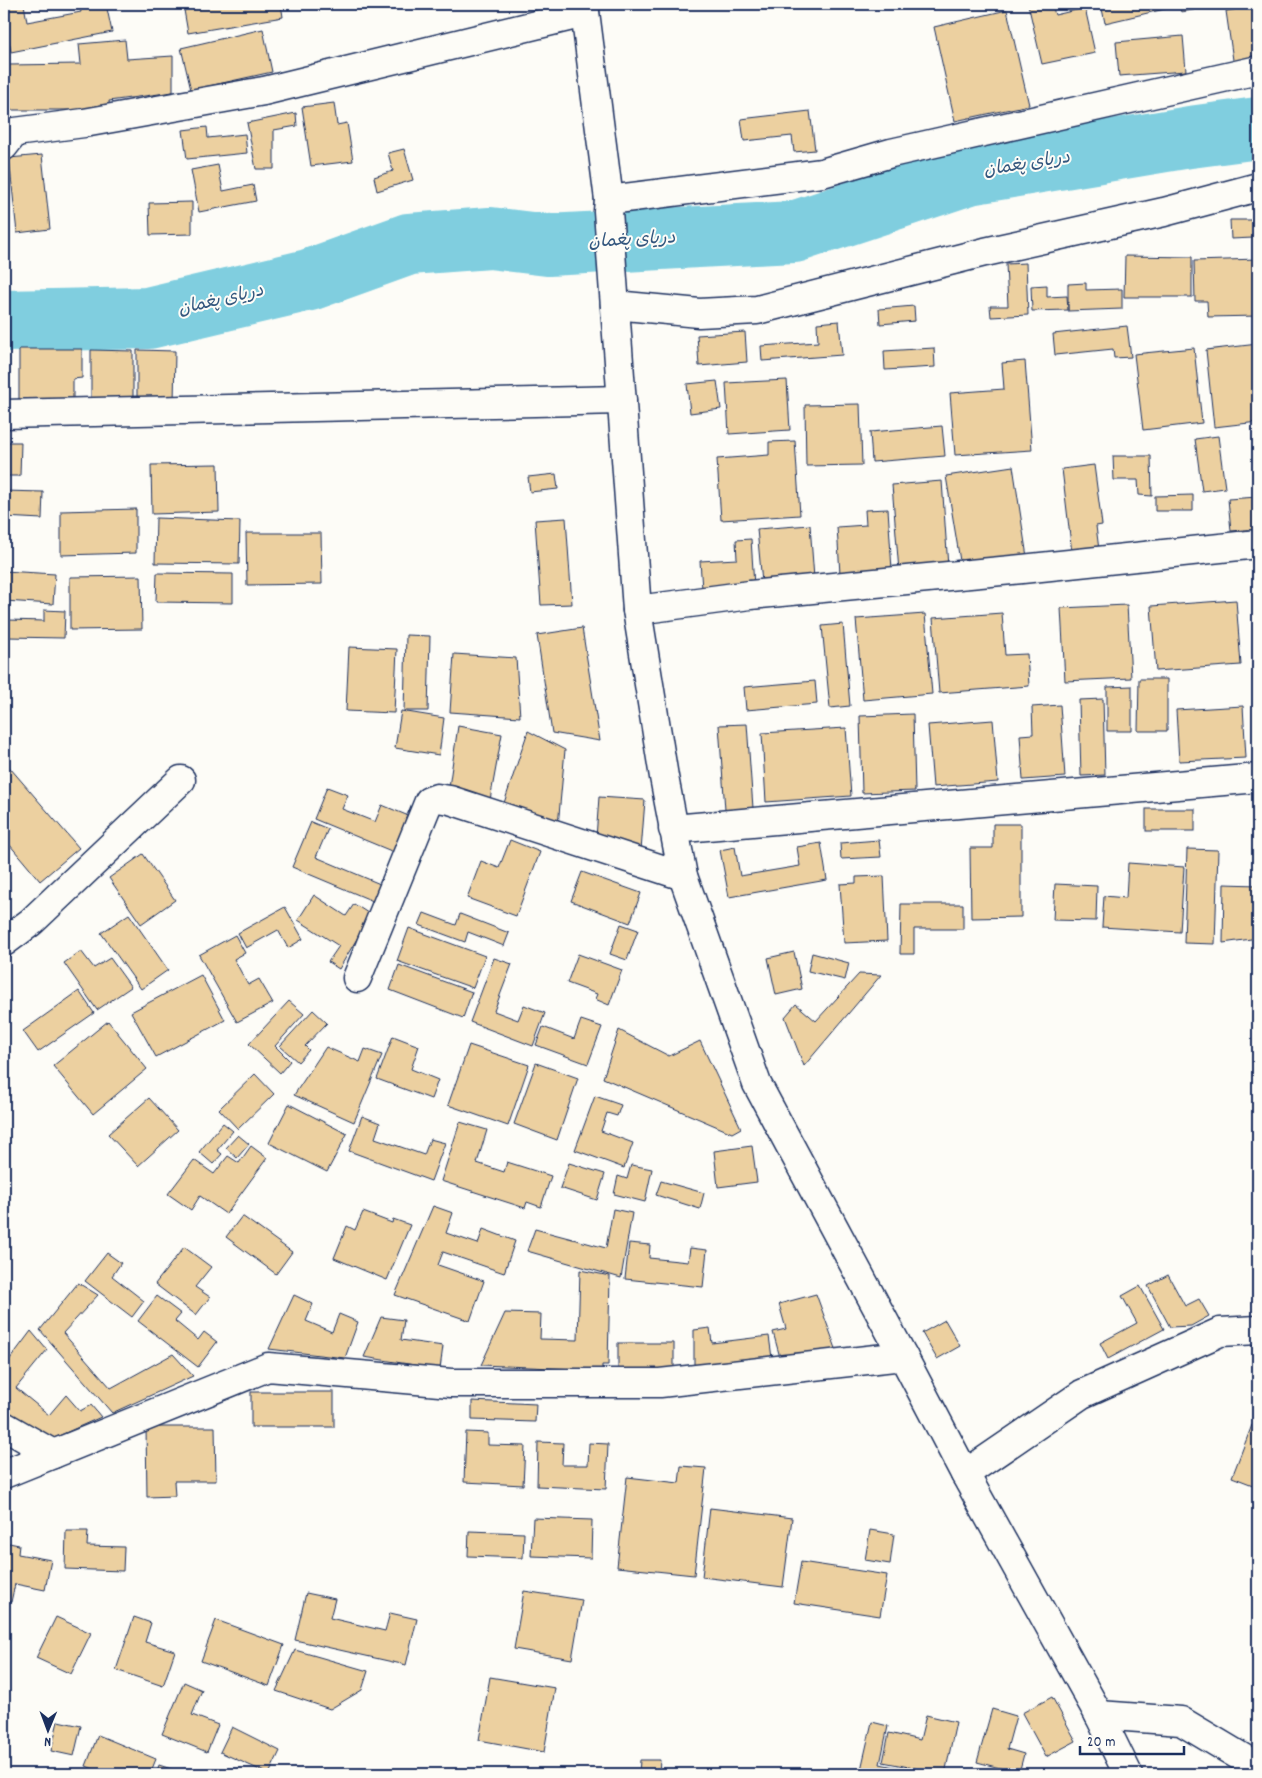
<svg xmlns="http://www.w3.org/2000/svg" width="1262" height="1778" font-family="Dekko,'Playpen Sans Arabic',sans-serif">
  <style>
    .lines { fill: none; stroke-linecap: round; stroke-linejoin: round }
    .river { stroke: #80cedf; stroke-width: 62 }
    .building { fill: #ecd0a0; stroke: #1b2f5e }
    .minor-casing { stroke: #1b2f5e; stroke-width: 31 }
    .minor { stroke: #fdfcf7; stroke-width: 28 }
    .labels { text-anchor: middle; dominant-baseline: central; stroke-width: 4; stroke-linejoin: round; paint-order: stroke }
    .water-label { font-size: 18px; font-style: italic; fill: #34577e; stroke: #fdfcf7 }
  </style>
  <rect width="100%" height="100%" fill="#fdfcf7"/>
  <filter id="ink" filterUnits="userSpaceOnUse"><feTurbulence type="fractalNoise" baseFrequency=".02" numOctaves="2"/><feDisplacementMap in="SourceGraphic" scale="10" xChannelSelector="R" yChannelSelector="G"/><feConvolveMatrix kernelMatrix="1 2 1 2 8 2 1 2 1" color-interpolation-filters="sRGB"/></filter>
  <g filter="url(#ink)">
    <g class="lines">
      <path class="river" d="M4,321L148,318L309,280L409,244L490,238L548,245L794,232L969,174L1190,137L1258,128"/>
    </g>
    <g class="building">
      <path d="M4,4H24L27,22L81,12L79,4H106L112,32L11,52L4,14Z"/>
      <path d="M218,4H281L283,17L188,33L184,10Z"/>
      <path d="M1028,4H1052L1055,15L1085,8L1095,53L1042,64Z"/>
      <path d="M1101,4H1168L1169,8L1105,23Z"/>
      <path d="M1179,4H1228L1181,12Z"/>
      <path d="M1258,6V63L1234,67L1226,11Z"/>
      <path d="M1007,10L1029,105L955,121L934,27Z"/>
      <path d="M263,29L272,72L191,90L181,48Z"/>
      <path d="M1183,36L1186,71L1119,76L1116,42Z"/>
      <path d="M125,40L127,59L173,56V92L109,101L110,110H10L8,65L81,64L79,44Z"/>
      <path d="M334,103L337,125L347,123L353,161L311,166L302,107Z"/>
      <path d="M810,111L815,150L794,152L792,136L744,141L741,119Z"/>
      <path d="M296,113L297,126L274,130V169H256L247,123Z"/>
      <path d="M207,127L208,138L245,134L247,153L187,159L183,130Z"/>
      <path d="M404,149L413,180L377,191L374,177L393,171L388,153Z"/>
      <path d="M42,155L50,229L17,233L9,158Z"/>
      <path d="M218,165L223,191L253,185L256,201L199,212L191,170Z"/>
      <path d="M192,202V234L150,235L149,203Z"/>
      <path d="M1230,220H1253V238L1231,239Z"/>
      <path d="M1125,256L1192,257V297H1124Z"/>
      <path d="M1258,259V316L1208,317L1207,301H1195L1194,261Z"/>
      <path d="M1026,263L1028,315L991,317L990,306H1008L1006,264Z"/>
      <path d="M1086,283V290L1122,289V309L1068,311V284Z"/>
      <path d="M1047,285V297L1067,296L1068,310L1032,311L1031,286Z"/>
      <path d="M914,306L915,321L880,324L879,309Z"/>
      <path d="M839,321L842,355L762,361L761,346L818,342L817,323Z"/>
      <path d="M1127,326L1131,357L1114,358L1113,349L1055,355L1053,334Z"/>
      <path d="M745,332L747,362L699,366L697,335Z"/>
      <path d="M1258,344V422L1214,427L1206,350Z"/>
      <path d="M934,348L935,367L885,370L884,351Z"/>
      <path d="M1194,348L1202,423L1143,430L1134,354Z"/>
      <path d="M19,349H82V378L73,379V404L19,403Z"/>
      <path d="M91,350L133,351V403H91Z"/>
      <path d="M137,350L175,351L174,403H137Z"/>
      <path d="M1025,361L1032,450L955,455L950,393L1004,389L1002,363Z"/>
      <path d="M787,380L790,430L729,434L726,383Z"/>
      <path d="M717,381L721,409L690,413L687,384Z"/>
      <path d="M860,404L862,465L806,466L805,405Z"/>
      <path d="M942,426L945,456L872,462L870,432Z"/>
      <path d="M1218,436L1225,488L1202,491L1195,439Z"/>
      <path d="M795,441L800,515L721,520L717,459L769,455V442Z"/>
      <path d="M4,442H21L20,476H4Z"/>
      <path d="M1113,456H1151L1152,496L1139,495L1138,480H1114Z"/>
      <path d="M218,464L219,512L152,514L151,465Z"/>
      <path d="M1094,465L1102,525L1096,526L1099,550L1072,553L1062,469Z"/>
      <path d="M1013,466L1027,557L961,567L946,476Z"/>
      <path d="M556,474L558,489L530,492L528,477Z"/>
      <path d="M942,481L948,567L899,571L892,485Z"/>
      <path d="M4,491L43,492L42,519L4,517Z"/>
      <path d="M1193,495V511H1155V496Z"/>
      <path d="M1258,497V529L1231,531L1228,499Z"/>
      <path d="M136,509V553L61,555V511Z"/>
      <path d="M888,509L892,570L840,574L837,527L866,525L865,510Z"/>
      <path d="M156,518L240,521L239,564L155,563Z"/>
      <path d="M566,518L572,604L541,605L535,520Z"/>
      <path d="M810,525L814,578L762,583L757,529Z"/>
      <path d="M246,533H321L322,584L247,585Z"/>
      <path d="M751,539L754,586L702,589L700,561L737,559L736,540Z"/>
      <path d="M4,571L55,574L53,604L4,601Z"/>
      <path d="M157,573L233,574V603L156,602Z"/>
      <path d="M141,576L142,629L70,630V577Z"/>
      <path d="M1236,600L1241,665L1156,671L1151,606Z"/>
      <path d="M1127,605L1131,678L1065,681L1061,608Z"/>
      <path d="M44,610L65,611L64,638L7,637L8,620L44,621Z"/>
      <path d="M1002,613L1005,655L1027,654L1029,686L939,693L933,618Z"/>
      <path d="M925,614L932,694L863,700L856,619Z"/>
      <path d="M843,624L850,706L830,708L822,626Z"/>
      <path d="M582,628L600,741L552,733L537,635Z"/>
      <path d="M406,635L430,636L428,711H404Z"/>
      <path d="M349,647L397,649L394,713L346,711Z"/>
      <path d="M454,654L516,658L520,717L450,712Z"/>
      <path d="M1139,679H1167V731H1138Z"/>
      <path d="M815,681L817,704L746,710L744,687Z"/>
      <path d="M1132,686V731H1107V687Z"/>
      <path d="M1255,690H1258V735H1257Z"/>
      <path d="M1103,699L1105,775L1081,776L1079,700Z"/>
      <path d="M1060,705L1065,777L1023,780L1020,735L1033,734L1032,707Z"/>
      <path d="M1243,706L1246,758L1179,761L1176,710Z"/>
      <path d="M401,711L444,718L439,755L395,748Z"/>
      <path d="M913,714L915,791L862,793L860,716Z"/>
      <path d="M993,720L998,782L933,787L928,725Z"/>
      <path d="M747,724L753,808L725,810L719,725Z"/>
      <path d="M458,726L502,734L490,800L449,787Z"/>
      <path d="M846,728L851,796L766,802L762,733Z"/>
      <path d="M528,731L565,750L558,826L503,806Z"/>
      <path d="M4,761L79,848L40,881L4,838Z"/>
      <path d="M327,787L348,795L342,809L375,822L382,805L416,819L401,855L314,819Z"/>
      <path d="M599,797L645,800L641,851L596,838Z"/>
      <rect x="1146" y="809" width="49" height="22"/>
      <path d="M311,822L328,829L316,857L380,884L373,901L292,867Z"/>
      <path d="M993,824H1021V917L971,918L970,848H993Z"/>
      <path d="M510,840L540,852L516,916L467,898L481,861L499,868Z"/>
      <path d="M879,840L881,857L841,859L840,843Z"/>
      <path d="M821,843L827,880L729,897L720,850L735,847L740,876L800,866L797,847Z"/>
      <path d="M1187,849L1218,850L1215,944L1184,943Z"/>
      <path d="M143,854L175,900L141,924L109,878Z"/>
      <path d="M1128,863L1184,867L1180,932L1102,927L1104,896L1126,898Z"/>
      <path d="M582,872L641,893L630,923L571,901Z"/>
      <path d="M884,876L887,941L844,943L840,884L856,883V877Z"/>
      <path d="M1055,884L1097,886L1096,921L1053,920Z"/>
      <path d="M1224,884L1258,885V938L1223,943Z"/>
      <path d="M314,895L346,916L354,904L371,915L339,969L328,962L339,946L298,920Z"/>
      <path d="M901,904H963V929H914V954H900Z"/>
      <path d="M285,907L303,939L288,948L278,930L246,948L238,933Z"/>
      <path d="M424,913L456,925L460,914L509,933L504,946L468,932L465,942L419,925Z"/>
      <path d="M129,914L168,970L141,989L101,933Z"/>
      <path d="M621,924L638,930L627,960L610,954Z"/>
      <path d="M409,928L485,956L473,988L397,961Z"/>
      <path d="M235,935L245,953L234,959L248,985L259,979L273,1003L237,1022L199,955Z"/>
      <path d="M81,951L94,968L110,958L131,987L97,1010L64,963Z"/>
      <path d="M794,952L802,989L776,995L768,958Z"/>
      <path d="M812,953L849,963L845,980L808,971Z"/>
      <path d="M578,954L622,970L609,1005L595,999L597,994L567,983Z"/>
      <path d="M494,958L512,964L494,1011L518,1020L524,1005L545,1013L533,1046L470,1022Z"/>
      <path d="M399,965L472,992L463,1018L390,990Z"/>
      <path d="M859,974L881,975L804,1066L785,1017L796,1004L816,1021Z"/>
      <path d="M201,975L225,1020L156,1057L131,1012Z"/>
      <path d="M79,991L94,1013L38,1052L23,1031Z"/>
      <path d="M289,1001L304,1014L275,1046L290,1061L280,1073L249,1044Z"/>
      <path d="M313,1010L327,1023L305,1046L309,1050L298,1062L280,1046Z"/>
      <path d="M581,1020L602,1027L588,1064L536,1045L543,1027L574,1039Z"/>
      <path d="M108,1021L147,1069L93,1114L53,1066Z"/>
      <path d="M619,1030L669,1056L700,1041L741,1128L732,1133L603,1078Z"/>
      <path d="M393,1036L419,1046L411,1069L438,1080L431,1099L377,1079Z"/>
      <path d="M469,1045L529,1065L508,1126L448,1105Z"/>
      <path d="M326,1047L360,1062L365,1049L382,1055L354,1122L294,1095Z"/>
      <path d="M536,1063L578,1078L557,1140L514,1124Z"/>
      <path d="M255,1074L274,1094L238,1129L219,1109Z"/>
      <path d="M595,1096L621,1105L617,1116L607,1113L601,1131L633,1143L624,1168L575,1150Z"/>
      <path d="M149,1098L178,1130L138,1166L108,1134Z"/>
      <path d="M289,1104L347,1134L327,1172L269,1143Z"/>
      <path d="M362,1116L380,1123L375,1138L424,1155L430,1139L445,1143L431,1181L349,1151Z"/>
      <path d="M460,1122L487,1130L477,1163L504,1172L507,1162L551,1176L541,1207L527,1202L525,1208L441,1181Z"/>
      <path d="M223,1123L233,1131L217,1150L222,1154L213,1164L199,1152Z"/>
      <path d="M238,1135L249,1144L237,1158L226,1148Z"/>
      <path d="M251,1146L267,1158L226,1214L200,1196L191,1210L168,1194L194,1160L214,1174L228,1156L239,1163Z"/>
      <path d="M752,1146L757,1182L718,1187L714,1151Z"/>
      <path d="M569,1163L605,1174L597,1200L560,1188Z"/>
      <path d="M631,1165L652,1169L645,1202L614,1194L618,1176L627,1179Z"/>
      <path d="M661,1181L704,1193L700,1209L656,1195Z"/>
      <path d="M433,1206L453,1213L446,1233L478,1244L483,1229L515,1241L504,1273L443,1252L438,1265L484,1281L470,1321L395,1295Z"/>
      <path d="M613,1209L632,1213L621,1278L527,1251L535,1229L606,1248Z"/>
      <path d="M363,1212L392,1223L393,1219L410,1225L387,1280L334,1258L347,1226L355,1230Z"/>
      <path d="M242,1216L292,1252L276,1274L226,1237Z"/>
      <path d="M629,1243L650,1245L649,1258L688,1262L690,1248L707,1250L703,1287L625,1279Z"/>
      <path d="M184,1247L211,1267L195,1287L210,1297L196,1315L155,1284Z"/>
      <path d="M107,1253L121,1263L112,1276L144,1301L132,1317L85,1281Z"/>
      <path d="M580,1270L610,1276L608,1365H602V1370L481,1365L505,1313L541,1314L540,1339L578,1340Z"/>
      <path d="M1168,1275L1185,1306L1199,1299L1209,1316L1191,1326L1170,1327L1148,1286Z"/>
      <path d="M78,1283L98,1295L63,1333L111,1388L173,1354L193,1376L112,1413L40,1330Z"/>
      <path d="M1140,1286L1164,1329L1108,1359L1100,1343L1137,1323L1122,1296Z"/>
      <path d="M816,1294L838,1354L781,1361L773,1332L786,1329L779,1304Z"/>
      <path d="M294,1295L313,1304L306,1321L332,1332L339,1314L358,1322L345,1358L269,1349Z"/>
      <path d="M157,1296L181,1314L175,1321L198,1340L204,1332L217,1342L198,1367L138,1321Z"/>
      <path d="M381,1317L404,1320L401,1340L443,1346L440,1369L364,1357Z"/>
      <path d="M945,1320L960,1346L937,1359L922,1333Z"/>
      <path d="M710,1328L712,1343L769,1336L772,1358L694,1367V1330Z"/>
      <path d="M31,1331L47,1350L16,1388L49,1415L66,1395L80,1411L91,1405L101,1417L45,1442L4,1418V1367Z"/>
      <path d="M618,1343H674V1370L618,1371Z"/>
      <rect x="251" y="1392" width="83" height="35"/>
      <path d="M472,1401L536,1404L535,1422L472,1420Z"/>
      <path d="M1252,1425L1258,1427V1487L1232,1477Z"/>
      <path d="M146,1427H215L216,1481H174L175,1496L147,1497Z"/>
      <path d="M466,1432L488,1433V1445L525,1446L523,1485L464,1482Z"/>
      <path d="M538,1442L563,1443L562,1465H588L589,1443L608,1444L606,1489L537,1486Z"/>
      <path d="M681,1466L706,1468L694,1575L617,1567L627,1477L679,1483Z"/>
      <path d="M710,1508L792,1518L783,1587L702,1577Z"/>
      <path d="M533,1518L592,1520L591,1558L531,1556Z"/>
      <path d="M870,1530L894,1534L890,1564L865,1560Z"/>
      <path d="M66,1531H88L87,1546L124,1547L123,1571L65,1569Z"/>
      <path d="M469,1531L524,1533L523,1558L468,1556Z"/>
      <path d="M4,1542L19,1545L18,1554L51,1560L45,1590L15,1584L11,1602L4,1601Z"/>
      <path d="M801,1562L887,1575L880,1616L794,1603Z"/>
      <path d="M524,1591L582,1600L572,1659L514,1649Z"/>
      <path d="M306,1593L335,1599L330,1618L385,1631L390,1613L417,1619L406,1665L295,1640Z"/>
      <path d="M56,1617L91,1633L71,1674L36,1658Z"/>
      <path d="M134,1617L151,1623L145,1642L175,1651L163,1686L116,1670Z"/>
      <path d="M216,1620L284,1645L269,1686L201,1661Z"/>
      <path d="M295,1650L368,1671L362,1690L330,1709L276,1691Z"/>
      <path d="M490,1677L555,1688L544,1752L479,1740Z"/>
      <path d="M184,1682L202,1690L192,1715L218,1725L207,1752L162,1734Z"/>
      <path d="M1052,1697L1076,1741L1046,1757L1022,1713Z"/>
      <path d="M992,1709L1016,1716L1007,1749L1024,1754L1019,1773L977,1762Z"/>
      <path d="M926,1715L956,1722L945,1774L883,1762L889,1733L920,1740Z"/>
      <path d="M58,1721L81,1726L74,1756L51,1751Z"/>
      <path d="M872,1722L888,1726L880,1764L927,1774H860Z"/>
      <path d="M232,1727L280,1751L269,1774L220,1752Z"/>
      <path d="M98,1735L156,1759L150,1774H106L86,1766Z"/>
      <path d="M640,1760H660L659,1774H639Z"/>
      <path d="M159,1765L186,1774H156Z"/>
      <path d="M970,1770L986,1774H969Z"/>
    </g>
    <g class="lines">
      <g class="minor-casing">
        <g id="minor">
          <path d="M584,4L609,200L608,211L637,610L664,777L683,876L757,1084L903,1356L965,1474L1099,1715L1128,1774"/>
          <path d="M4,146L15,132L84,123L264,91L585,13"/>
          <path d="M609,200L822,173L891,153L1258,70"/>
          <path d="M615,305L699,313L757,310L985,252L1164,212L1258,187"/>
          <path d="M4,414L622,400"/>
          <path d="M637,610L750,595L1022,569L1258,544"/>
          <path d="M673,829L1258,778"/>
          <path d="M4,942L31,922L181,780"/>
          <path d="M357,978L429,801L437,798L450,800L683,876"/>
          <path d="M4,1426L53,1454"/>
          <path d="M4,1474L268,1367L451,1383H660L903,1356"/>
          <path d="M965,1474L1082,1394L1220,1332L1258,1330"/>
          <path d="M1099,1715L1181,1721L1258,1767"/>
        </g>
      </g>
      <use href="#minor" class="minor"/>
    </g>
  </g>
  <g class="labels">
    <g class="water-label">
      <text transform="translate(1027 165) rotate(-9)">دریای پغمان</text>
      <text transform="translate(632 241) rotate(-3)">دریای پغمان</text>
      <text transform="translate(221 301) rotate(-13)">دریای پغمان</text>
    </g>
  </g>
  <rect width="1262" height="1778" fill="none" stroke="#fdfcf7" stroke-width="20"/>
  <rect x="10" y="10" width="1242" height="1758" fill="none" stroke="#1b2f5e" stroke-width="2" filter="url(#ink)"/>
  <g transform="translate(48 1730) rotate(181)" stroke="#fdfcf7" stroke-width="4" paint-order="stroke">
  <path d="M0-4L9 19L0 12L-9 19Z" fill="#1b2f5e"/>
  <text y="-8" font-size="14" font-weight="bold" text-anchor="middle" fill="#1b2f5e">N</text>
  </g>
  <path d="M1080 1746v8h104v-8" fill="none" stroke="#1b2f5e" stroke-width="2.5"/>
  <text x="1087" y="1746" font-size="15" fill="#1b2f5e" stroke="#fdfcf7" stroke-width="4" paint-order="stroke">20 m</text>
</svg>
